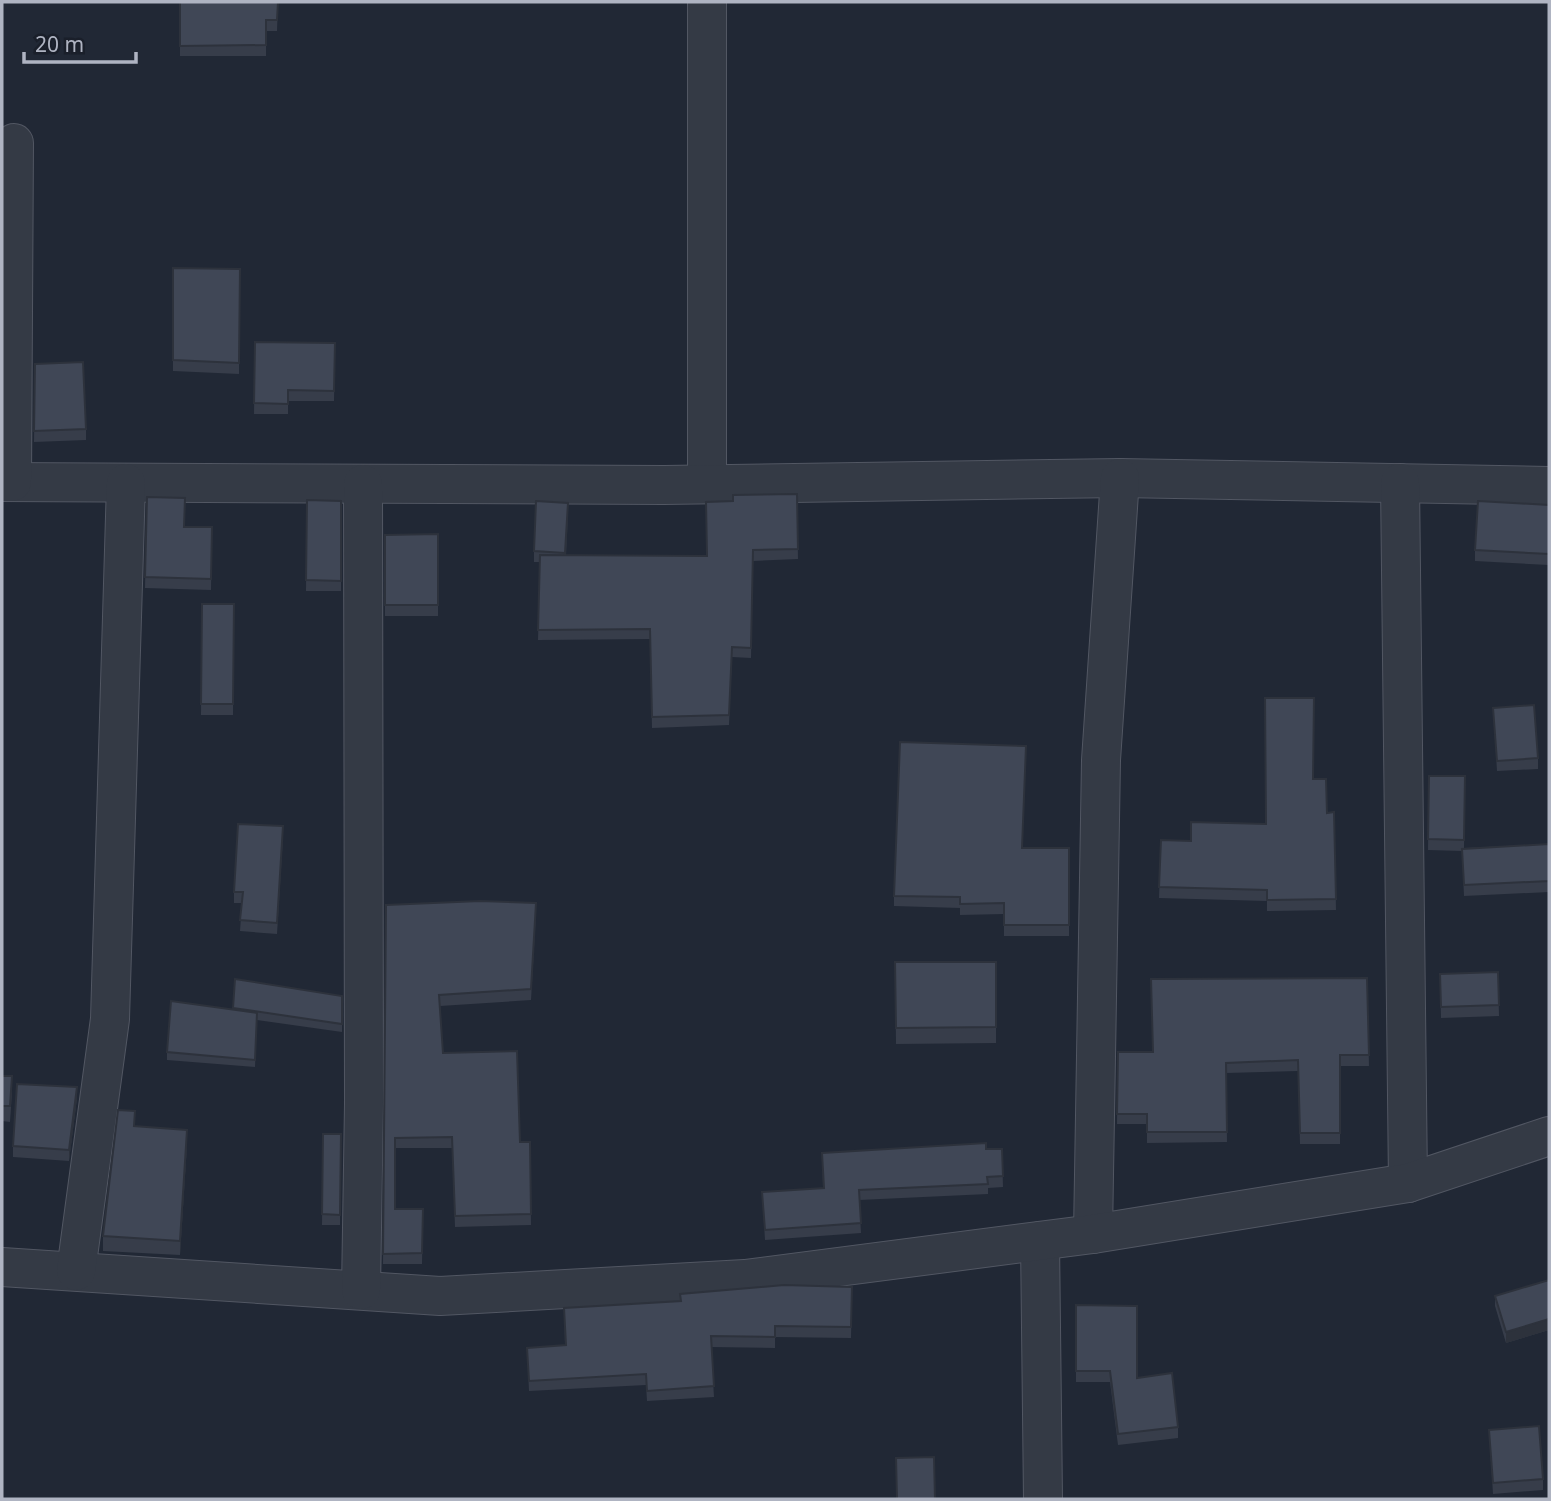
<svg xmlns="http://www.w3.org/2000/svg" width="1551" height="1501" font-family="'Noto Sans',sans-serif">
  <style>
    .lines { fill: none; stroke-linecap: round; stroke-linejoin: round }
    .minor-casing { stroke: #525763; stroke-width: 40 }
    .minor { stroke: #343a45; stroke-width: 38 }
    .wall { fill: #373d4a }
    .shaded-wall { fill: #2d323c }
    .building { fill: #404756; stroke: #2d323c; stroke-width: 2 }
  </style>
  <rect width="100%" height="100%" fill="#212835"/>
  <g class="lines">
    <g class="minor-casing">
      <g id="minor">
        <path d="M707,2V484"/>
        <path d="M2,482L664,485L1120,478L1549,486"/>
        <path d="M12,482L14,143"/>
        <path d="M1400,483L1408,1183"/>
        <path d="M1093,1234L1101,760L1120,478"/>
        <path d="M1040,1241L1043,1499"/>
        <path d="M2,1267L440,1296L745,1279L1093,1234L1408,1183L1549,1136"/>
        <path d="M76,1271L110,1019L126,483"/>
        <path d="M361,1290L364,1104L363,484"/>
      </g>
    </g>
    <use href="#minor" class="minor"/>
  </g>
  <g class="wall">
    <path d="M180,2H278L277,31H266V56H180Z"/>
    <path d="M173,268L240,269L239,374L173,371Z"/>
    <path d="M255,342L335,343L334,401H288V414H254Z"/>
    <path d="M35,364L86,429V440L34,442Z"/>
    <path d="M797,494L798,559L753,561L751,658L732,657L729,725L652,728L650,639L538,640L540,562H534V551L568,514L566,555L707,556L733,501Z"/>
    <path d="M147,497L184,527H212L211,590L145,588Z"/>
    <path d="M307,500L341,501V591H306Z"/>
    <path d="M1549,505V565L1475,561V550Z"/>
    <path d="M438,534V616H385V535Z"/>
    <path d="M202,604H234L233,715H201Z"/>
    <path d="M1493,708L1538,758V769L1497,771Z"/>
    <path d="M1429,776H1465L1464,848L1549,844V892L1464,896L1462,851L1428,850Z"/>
    <path d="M1313,779L1327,813L1334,812L1336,910L1267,911V901L1159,898L1161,840L1191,841L1266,824Z"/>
    <path d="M283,837L277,934L240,931L242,903H234V892Z"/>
    <path d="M1023,848H1069V936H1004V914L960,915V908L894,906V896Z"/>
    <path d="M386,905L536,914L531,1000L440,1006L443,1053L520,1142H530L531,1225L455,1227L452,1148H395V1209H423L422,1264H383Z"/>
    <path d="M895,962H996V1043L896,1044Z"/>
    <path d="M1498,972L1499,1016L1441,1018L1440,974Z"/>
    <path d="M1367,978L1369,1066H1340V1144H1300L1298,1071L1226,1073L1227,1142L1147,1143V1124H1117L1118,1052H1152Z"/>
    <path d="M235,979L342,996V1032L257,1020L255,1067L167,1060V1052L233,1010Z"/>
    <path d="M2,1076L12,1092L10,1122L2,1121Z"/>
    <path d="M77,1098L69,1161L13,1157V1146Z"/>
    <path d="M135,1127L187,1145L180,1255L103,1251V1236Z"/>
    <path d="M323,1134H341L340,1225H322Z"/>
    <path d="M1002,1149L1003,1187L988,1188V1194L859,1200L861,1233L765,1240L762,1192L823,1188L822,1153Z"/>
    <path d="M1549,1280V1330L1506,1343L1495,1306V1296Z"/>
    <path d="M852,1287L851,1338L775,1337V1348L711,1347L714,1397L647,1401L646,1385L529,1391L527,1348L565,1345L564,1308L680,1301Z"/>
    <path d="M1076,1305L1178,1427V1438L1118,1445L1110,1382H1076Z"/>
    <path d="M1489,1430L1543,1479V1490L1493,1494Z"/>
  </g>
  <g class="shaded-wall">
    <path d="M77,1087V1098L69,1161V1150Z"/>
    <path d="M187,1130V1145L180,1255V1241Z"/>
    <path d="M1549,1319V1330L1506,1343V1332Z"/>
  </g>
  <g class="building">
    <path d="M180,2H278L277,20H266V45L180,46Z"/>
    <path d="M173,268L240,269L239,363L173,360Z"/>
    <path d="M255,342L335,343L334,391L288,390V404L254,403Z"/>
    <path d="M83,362L86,429L34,431L35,364Z"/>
    <path d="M797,494L798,549L753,550L751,648L732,647L729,715L652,717L650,629L538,630L540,555L707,556L706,502L733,501V495Z"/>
    <path d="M147,497L185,498L184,527H212L211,579L145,577Z"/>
    <path d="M307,500L341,501V581L306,580Z"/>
    <path d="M536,501L568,503L565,553L534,551Z"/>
    <path d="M1478,501L1549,505V554L1475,550Z"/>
    <path d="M438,534V605H385V535Z"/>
    <path d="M202,604H234L233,704H201Z"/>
    <path d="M1265,698H1314L1313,779H1326L1327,813L1334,812L1336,899L1267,900V890L1159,887L1161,840L1191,841V822L1266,824Z"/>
    <path d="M1534,705L1538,758L1497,761L1493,708Z"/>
    <path d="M900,742L1026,746L1022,848H1069V925H1004V903L960,904V897L894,896Z"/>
    <path d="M1429,776H1465L1464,840L1428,839Z"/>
    <path d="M238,824L283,826L277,923L240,920L243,892H234Z"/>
    <path d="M1549,844V881L1464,885L1462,849Z"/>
    <path d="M480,901L536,903L531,989L439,995L443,1053L517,1051L520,1142H530L531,1214L455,1216L452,1137L395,1138V1209H423L422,1253L383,1254L386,905Z"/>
    <path d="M895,962H996V1027L896,1028Z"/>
    <path d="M1498,972L1499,1005L1441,1007L1440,974Z"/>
    <path d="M1367,978L1369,1055H1340V1133H1300L1298,1060L1226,1063L1227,1132H1147V1114H1117L1118,1052H1153L1151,979Z"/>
    <path d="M235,979L342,996V1024L233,1008Z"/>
    <path d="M171,1001L257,1013L255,1060L167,1052Z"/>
    <path d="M2,1076H12L10,1106H2Z"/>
    <path d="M17,1084L77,1087L69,1150L13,1146Z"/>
    <path d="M118,1110L135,1111L134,1126L187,1130L180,1241L103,1236Z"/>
    <path d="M323,1134H341L340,1215L322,1214Z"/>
    <path d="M986,1143V1149H1002L1003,1176L987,1177L988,1184L859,1190L861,1223L765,1230L762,1192L824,1188L822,1153Z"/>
    <path d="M1549,1280V1319L1506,1332L1495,1296Z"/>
    <path d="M784,1285L852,1287L851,1327L775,1326V1337L711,1336L714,1386L647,1391L646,1374L529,1381L527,1348L566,1345L564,1308L681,1301L680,1294Z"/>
    <path d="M1076,1305L1137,1306V1378L1172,1373L1178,1427L1118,1434L1110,1371H1076Z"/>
    <path d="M1539,1426L1543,1479L1493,1483L1489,1430Z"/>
    <path d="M934,1457L935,1499H897L896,1458Z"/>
  </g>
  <rect width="1551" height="1501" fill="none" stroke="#afb4c2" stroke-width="7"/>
  <path d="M24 52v10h112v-10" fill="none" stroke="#afb4c2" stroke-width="3.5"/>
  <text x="35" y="52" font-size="21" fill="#afb4c2" stroke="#1a1f2a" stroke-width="5" paint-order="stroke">20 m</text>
</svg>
